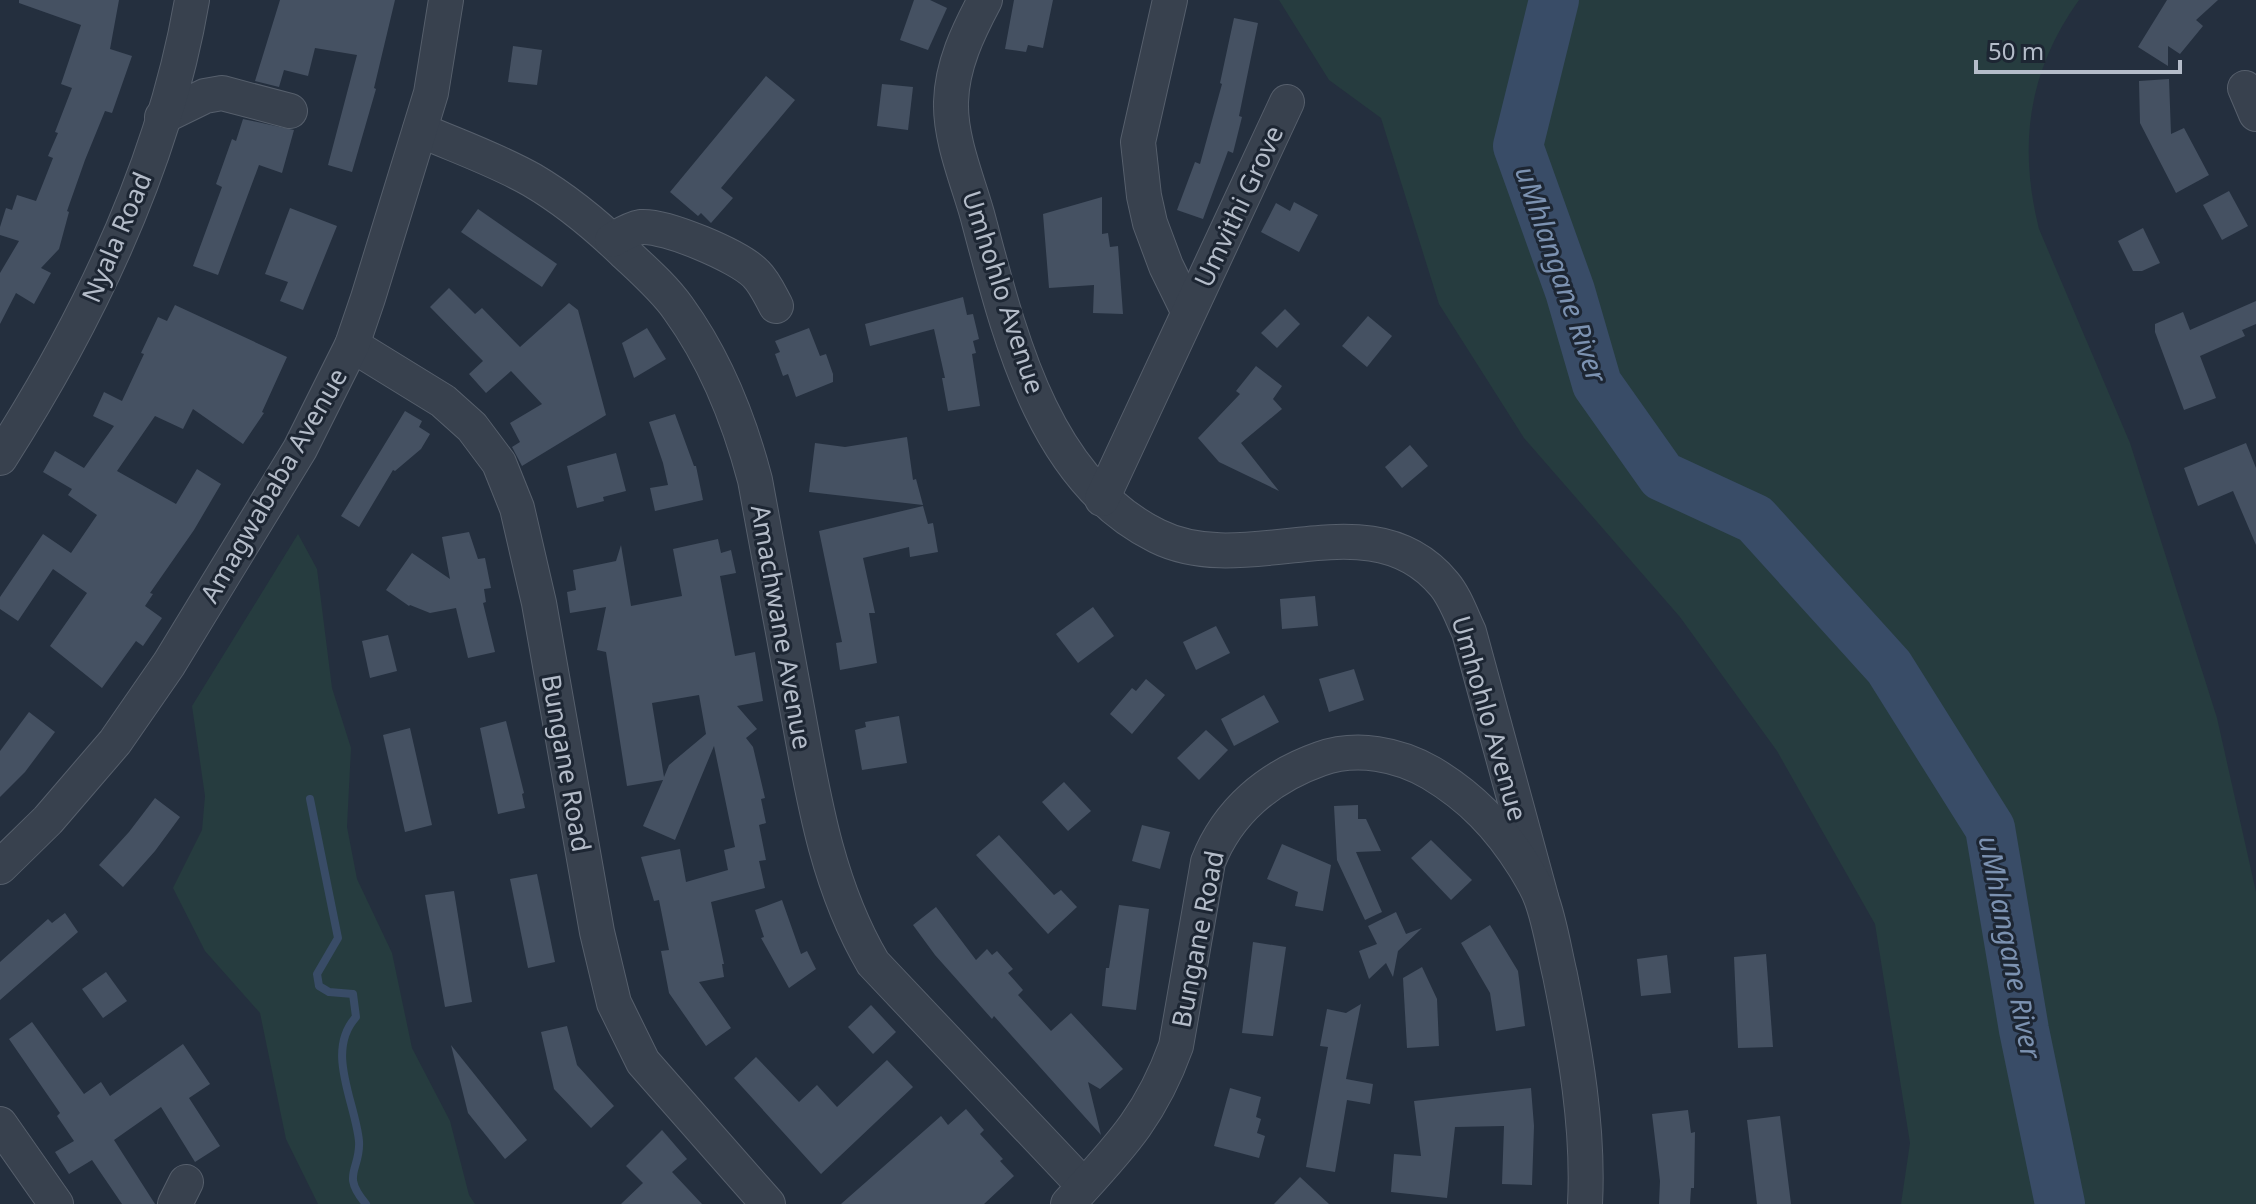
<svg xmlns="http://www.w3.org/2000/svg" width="2256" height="1204" font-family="'Noto Sans',sans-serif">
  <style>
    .green { fill: #263c3f }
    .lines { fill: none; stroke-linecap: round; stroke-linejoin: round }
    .stream { stroke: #394c67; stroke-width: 8 }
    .river { stroke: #394c67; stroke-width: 50 }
    .building { fill: #455162; fill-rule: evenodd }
    .minor-casing { stroke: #565f6c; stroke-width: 36 }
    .minor { stroke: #38414e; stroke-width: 34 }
    .labels { text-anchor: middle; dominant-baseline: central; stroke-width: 6; stroke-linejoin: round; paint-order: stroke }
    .street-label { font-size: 26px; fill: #b4bcc9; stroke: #1d2633 }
    .water-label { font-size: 28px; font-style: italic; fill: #7c92b1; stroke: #1d2633 }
  </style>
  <rect width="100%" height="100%" fill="#242f3e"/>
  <g class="green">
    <path d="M1279,0H2079C2028,71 2018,145 2039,229L2130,443L2217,718L2256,892V1204H1901L1910,1143L1875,924L1777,751L1680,617L1524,438L1439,304L1381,118L1329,80Z"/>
    <path d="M298,534L317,569L332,688L351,748L347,827L357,879L392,953L412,1048L450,1121L469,1195L475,1204H318L286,1139L260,1013L205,951L173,888L202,830L205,796L192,706Z"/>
  </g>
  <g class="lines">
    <path class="stream" d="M310,799L338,938L317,974L319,986L329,992L353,994L356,1017C325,1051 355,1101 359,1141C361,1170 340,1174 366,1204"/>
    <path class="river" d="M1554,0L1518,146L1570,291L1597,384L1662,476L1755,519L1889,667L1990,828L2024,1030L2060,1204"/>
  </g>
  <g class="building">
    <path d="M19,0H119L110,49L132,56L112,113L105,111L85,160L67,211L69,212L59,249L41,268L51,273L34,304L16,293L0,324V273L19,241L0,235V227L6,208L12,210L17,195L36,201L53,158L48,156L58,133L55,132L72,88L61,84L81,25L19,3Z"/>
    <path d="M280,0H395L374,88L376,89L352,172L328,165L357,55L315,48L308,76L284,70L279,87L255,81Z"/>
    <path d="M914,0H930L947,8L928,50L900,40Z"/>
    <path d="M1014,0H1053L1043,48L1028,45L1026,52L1005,49Z"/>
    <path d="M2167,0H2218L2196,20L2203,26L2180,54L2168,46V66L2138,47Z"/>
    <path d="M1234,18L1258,23L1239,116L1242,117L1233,153L1228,151L1203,219L1177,210L1195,162L1200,164L1222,84L1220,83Z"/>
    <path d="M513,46L542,50L537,85L508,82Z"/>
    <path d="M766,76L795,100L721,188L733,198L711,223L701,213L698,216L670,192Z"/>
    <path d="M2169,79L2171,134L2184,128L2209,175L2176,193L2140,123L2139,81Z"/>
    <path d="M882,84L913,87L908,130L877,126Z"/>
    <path d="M243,119L294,130L282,173L259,165L218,275L193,266L222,187L216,184L232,139L236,141Z"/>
    <path d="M2229,191L2248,226L2222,240L2203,205Z"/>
    <path d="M1102,197V234L1108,233L1110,247L1118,246L1123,314L1093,313L1094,285L1049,288L1043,214Z"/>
    <path d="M1294,202L1318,215L1299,252L1261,232L1276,203L1290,211Z"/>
    <path d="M290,208L337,226L303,310L280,301L288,282L265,274Z"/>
    <path d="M478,209L557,264L542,287L461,232Z"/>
    <path d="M2143,228L2160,263L2142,271H2133L2118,241Z"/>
    <path d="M449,288L475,314L482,308L520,347L569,303L578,310L606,415L522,466L512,447L520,442L510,423L542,404L511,371L486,393L469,374L483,361L430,307Z"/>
    <path d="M963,297L967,315L973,314L979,339L973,341L976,353L972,354L980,406L948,411L942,378H945L934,329L870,346L865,324Z"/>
    <path d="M2256,301V324L2242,330L2245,336L2200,356L2216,398L2184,410L2155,332V324L2183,312L2190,330Z"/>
    <path d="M175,305L287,357L262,412L264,413L243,444L193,409L183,429L155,416L117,471L176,504L197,469L221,484L194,530L150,593L153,594L145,606L162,618L143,646L136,641L102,688L50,646L87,593L53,569L18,621L0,609V597L43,534L71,553L97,515L68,495L72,489L43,472L55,451L84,468L114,426L93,416L104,392L122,401L144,354L141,353L158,317L167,321Z"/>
    <path d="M1285,309L1300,324L1277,348L1261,333Z"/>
    <path d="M1368,316L1392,336L1367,367L1342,346Z"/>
    <path d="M647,328L666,359L634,378L622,343Z"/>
    <path d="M809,328L820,356L826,354L833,374V382L796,397L788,374L783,376L775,354L780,352L775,341Z"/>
    <path d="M1256,366L1282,386L1273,399L1282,409L1241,443L1279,491L1219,462L1198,438L1240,394L1236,391Z"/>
    <path d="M405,411L422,421L419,427L430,434L421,449L395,471L393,470L359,527L341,516Z"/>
    <path d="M675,414L694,466H696L703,500L655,511L650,488L668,485L663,463L649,422Z"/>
    <path d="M907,437L913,480L916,479L923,505L809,492L815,443L845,447Z"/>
    <path d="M2246,443L2256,468V545L2233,491L2198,506L2184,468Z"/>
    <path d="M1410,445L1428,466L1402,488L1385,467Z"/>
    <path d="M616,453L626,491L603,497L604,501L577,508L567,466Z"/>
    <path d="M923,506L928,524L933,523L938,552L910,557L909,547L863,558L875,613H869L877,663L840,670L836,643L842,642L819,531Z"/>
    <path d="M469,532L478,559L485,558L491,588L484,589L486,602L483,603L495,652L468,658L456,608L430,613L410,605L409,606L386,590L412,553L450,579L442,537Z"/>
    <path d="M718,539L721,553L731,550L736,573L720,576L735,656L755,652L763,701L737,706L757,729L746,738L753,747L765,798L761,799L766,823L759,825L766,860L759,861L765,888L711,902L724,964H722L724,977L699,982L731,1028L706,1046L669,993L661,951L669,950L659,900L654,901L641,857L680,849L686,882L728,870L724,850L735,847L714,746L675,840L643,826L663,780L627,786L606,652L597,650L606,607L570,613L567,592L576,590L573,570L616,561L621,545L631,606L682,596L673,549ZM699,695L706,734L669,765L664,777L652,703Z"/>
    <path d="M1315,596L1318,626L1282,629L1280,599Z"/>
    <path d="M1093,607L1114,636L1078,663L1056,634Z"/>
    <path d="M1216,626L1230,653L1196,670L1183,642Z"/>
    <path d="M388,635L397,671L370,678L362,641Z"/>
    <path d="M1354,669L1364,700L1329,712L1319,679Z"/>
    <path d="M1146,679L1165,695L1132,734L1110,714L1132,688L1136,691Z"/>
    <path d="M1264,695L1279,722L1234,746L1221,719Z"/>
    <path d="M29,712L55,732L25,772L0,797V751Z"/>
    <path d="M899,716L907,763L862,770L855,730L866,727L865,722Z"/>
    <path d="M506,721L524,793L522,794L525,808L498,814L480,728Z"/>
    <path d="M410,728L432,825L405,832L383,735Z"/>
    <path d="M1206,730L1228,750L1199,780L1177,758Z"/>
    <path d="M1064,782L1091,811L1068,831L1042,802Z"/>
    <path d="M155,798L180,817L155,851L123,887L99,865L129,832Z"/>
    <path d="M1358,805V819H1366L1381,851L1356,852L1382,912L1365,920L1337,860L1334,806Z"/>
    <path d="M1142,825L1170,832L1160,869L1132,861Z"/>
    <path d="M999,835L1054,895L1061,890L1077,907L1048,934L976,855Z"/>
    <path d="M1431,840L1472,880L1451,900L1411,858Z"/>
    <path d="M1282,844L1331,865L1323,911L1295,906L1298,892L1267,879Z"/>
    <path d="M537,874L555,962L528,968L510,879Z"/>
    <path d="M454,891L472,1002L445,1007L425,895Z"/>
    <path d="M782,900L801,954L807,951L816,969L789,988L761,938L764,937L755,910Z"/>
    <path d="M1119,905L1149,909L1136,1010L1102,1006L1106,968H1109Z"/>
    <path d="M936,907L976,960L987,949L992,955L997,951L1013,969L1008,973L1023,990L1018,995L1051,1031L1071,1013L1123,1069L1100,1089L1088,1082L1101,1135L994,1016L992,1019L935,955L913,925Z"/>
    <path d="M1396,912L1406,934L1422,928L1398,951L1393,977L1386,963L1369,979L1359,951L1377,944L1368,926Z"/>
    <path d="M65,913L78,932L0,1000V962L48,919L52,923Z"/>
    <path d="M1490,925L1518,971L1525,1026L1496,1031L1490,993L1461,943Z"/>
    <path d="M1253,942L1286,947L1273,1036L1242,1033Z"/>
    <path d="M1766,954L1773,1047L1738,1048L1734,957Z"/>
    <path d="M1667,955L1671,993L1641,996L1637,959Z"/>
    <path d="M1422,967L1437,999L1439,1046L1407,1048L1403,978Z"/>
    <path d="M106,972L127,1001L103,1018L82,989Z"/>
    <path d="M1361,1004L1346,1079L1373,1084L1370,1104L1347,1100L1335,1172L1306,1167L1328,1047L1320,1046L1327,1009L1346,1013Z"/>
    <path d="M871,1005L896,1032L873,1054L848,1027Z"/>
    <path d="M32,1022L84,1094L101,1082L110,1096L183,1044L210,1084L189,1098L220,1146L195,1162L161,1107L114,1140L155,1204H122L92,1160L69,1174L55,1152L74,1141L57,1116L60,1113L9,1039Z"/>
    <path d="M567,1026L577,1065L614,1106L591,1128L554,1089L541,1032Z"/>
    <path d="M451,1045L527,1140L505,1159L468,1113Z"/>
    <path d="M756,1057L799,1102L817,1085L837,1107L887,1060L913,1087L821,1174L734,1078Z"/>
    <path d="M1230,1088L1261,1097L1256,1117L1261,1119L1257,1133L1265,1136L1259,1158L1214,1146Z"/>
    <path d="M1531,1088L1534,1126L1532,1185L1502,1184L1504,1126L1455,1127L1447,1198L1391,1192L1394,1154L1421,1156L1414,1101Z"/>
    <path d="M966,1109L984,1130L980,1134L1003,1159L1000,1161L1014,1176L984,1204H841L941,1116L948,1125Z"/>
    <path d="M1688,1110L1691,1133L1695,1132L1694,1188H1691L1690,1204H1659L1660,1181L1652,1114Z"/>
    <path d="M1780,1116L1791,1204H1757L1747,1120Z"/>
    <path d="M662,1130L687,1159L672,1172L702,1204H621L643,1183L626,1166Z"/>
    <path d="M1300,1177L1329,1204H1274Z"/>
  </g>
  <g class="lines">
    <g class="minor-casing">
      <g id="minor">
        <path d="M985,0C968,32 952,65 951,102C950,139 967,179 977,214C1008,329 1041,479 1157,536C1249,582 1370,495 1444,584C1455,597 1461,615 1469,632L1541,897"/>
        <path d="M1170,0L1138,142L1144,196L1150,223L1166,266L1188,311"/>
        <path d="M2245,88L2256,114"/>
        <path d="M162,117L205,96L222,93L290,111"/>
        <path d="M420,130C457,146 497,160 532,180C566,200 595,224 623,251C642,269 663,287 678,308C715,359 739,419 755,480C769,556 783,632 797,708C813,796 827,885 873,963L1084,1186"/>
        <path d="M612,240C621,235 630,229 641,227C665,225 739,256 756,274C765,283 770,295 776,306"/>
        <path d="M352,345L443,401L472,427L499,463L517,508L539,603L597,932L614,1003L643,1062L768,1204"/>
        <path d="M0,458C89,319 164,164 192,0"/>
        <path d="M1102,499L1287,102"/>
        <path d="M0,867L48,820L115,742L169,664L300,449L352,345L368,298L431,93L446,0"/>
        <path d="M0,1124L56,1204"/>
        <path d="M175,1204L186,1182"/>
        <path d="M1068,1204C1118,1149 1150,1118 1176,1046L1208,862C1228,811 1269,777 1320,759C1357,746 1398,754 1431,773C1471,797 1499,826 1524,866C1530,876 1537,887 1541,898C1550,922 1554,950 1560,975C1575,1049 1589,1128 1585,1204"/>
      </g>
    </g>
    <use href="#minor" class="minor"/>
  </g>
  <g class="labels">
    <g class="street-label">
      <text transform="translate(1238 206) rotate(-65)">Umvithi Grove</text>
      <text transform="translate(116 237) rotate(-67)">Nyala Road</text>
      <text transform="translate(1004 292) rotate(72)">Umhohlo Avenue</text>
      <text transform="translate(273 485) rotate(-60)">Amagwababa Avenue</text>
      <text transform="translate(782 627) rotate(80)">Amachwane Avenue</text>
      <text transform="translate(1490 718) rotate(74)">Umhohlo Avenue</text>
      <text transform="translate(567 763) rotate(80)">Bungane Road</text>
      <text transform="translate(1197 939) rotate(-79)">Bungane Road</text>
    </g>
    <g class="water-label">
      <text transform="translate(1562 274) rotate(71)">uMhlangane River</text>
      <text transform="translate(2011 947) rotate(79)">uMhlangane River</text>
    </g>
  </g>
  <path d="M1976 60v12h204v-12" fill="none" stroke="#b4bcc9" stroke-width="4"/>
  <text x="1988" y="60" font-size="24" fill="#b4bcc9" stroke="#1d2633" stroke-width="6" paint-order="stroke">50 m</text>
</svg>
